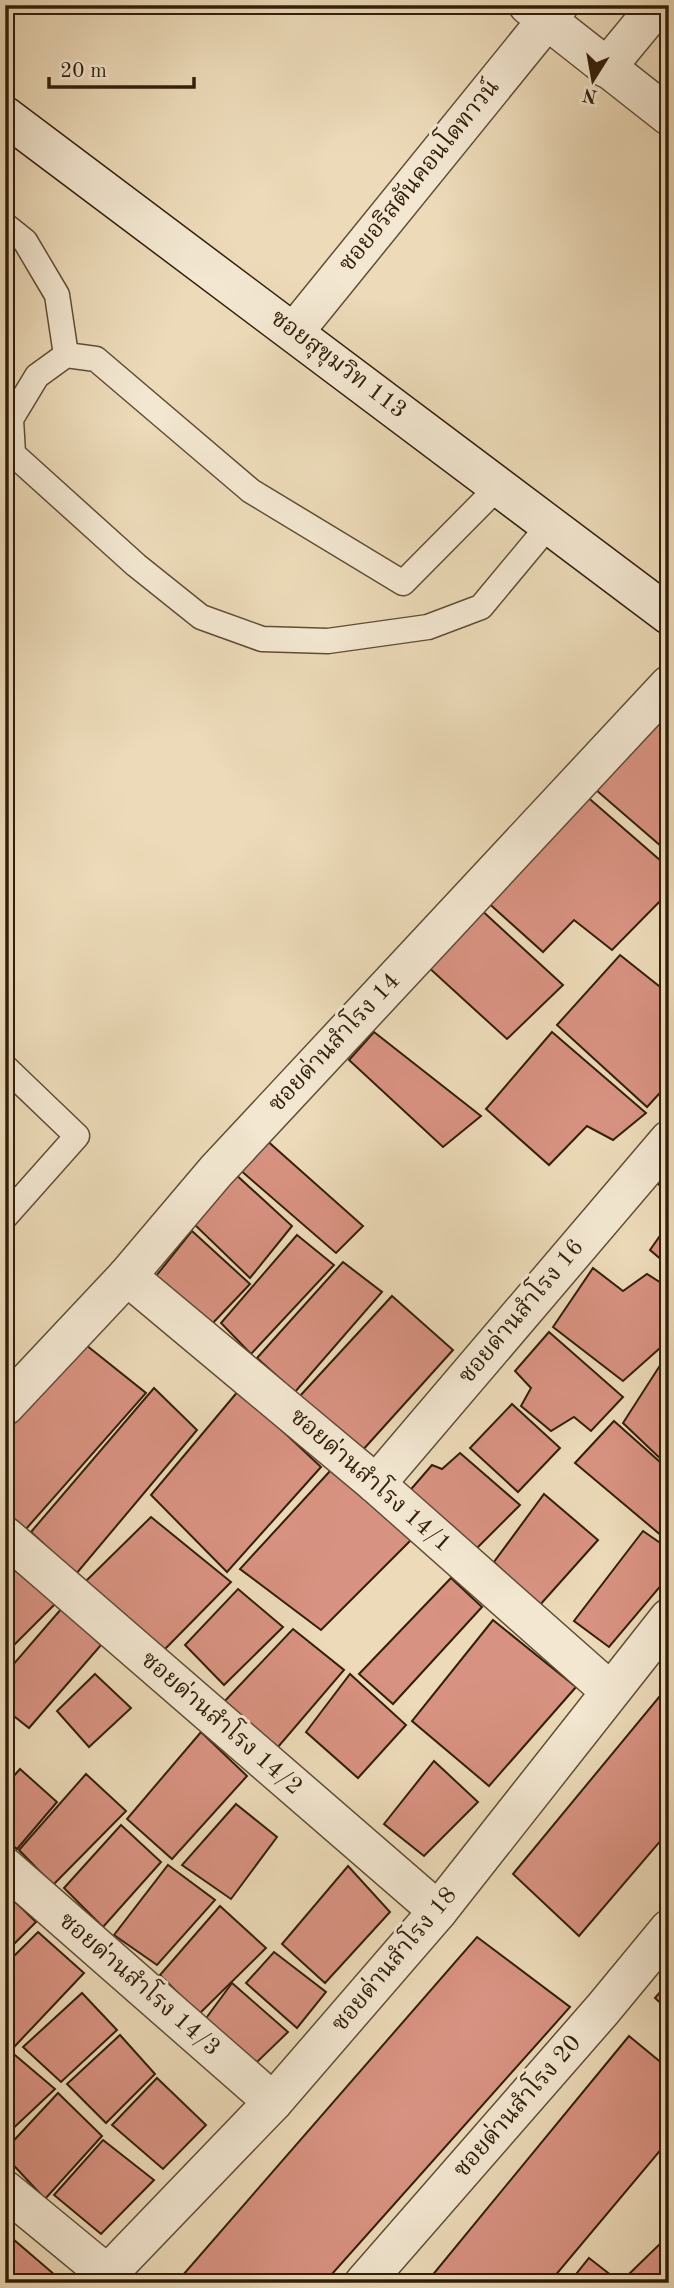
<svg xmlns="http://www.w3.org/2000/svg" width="674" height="2288" font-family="'Old Standard TT','Noto Serif Thai',serif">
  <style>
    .building { fill: #d89281; stroke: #321f0b; stroke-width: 2 }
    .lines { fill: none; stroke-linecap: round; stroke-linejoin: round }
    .lane-casing { stroke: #604e36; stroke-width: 27 }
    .street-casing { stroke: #604e36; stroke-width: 41 }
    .secondary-casing { stroke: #321f0b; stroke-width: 41 }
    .lane { stroke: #f3e7d1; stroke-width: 24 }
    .street { stroke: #f3e7d1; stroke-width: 38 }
    .secondary { stroke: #f3e7d1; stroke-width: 38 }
    .labels { text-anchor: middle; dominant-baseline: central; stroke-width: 6; stroke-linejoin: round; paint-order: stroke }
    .street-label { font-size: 24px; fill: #321f0b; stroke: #f3e7d1 }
  </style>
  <rect width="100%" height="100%" fill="#ecdab8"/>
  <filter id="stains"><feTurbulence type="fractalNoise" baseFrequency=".00286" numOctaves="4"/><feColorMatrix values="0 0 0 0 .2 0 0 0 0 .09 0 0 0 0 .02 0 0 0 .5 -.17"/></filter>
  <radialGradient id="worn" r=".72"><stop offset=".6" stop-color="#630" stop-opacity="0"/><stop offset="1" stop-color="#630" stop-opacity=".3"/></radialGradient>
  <g class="building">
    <path d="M669,710V853L596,790Z"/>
    <path d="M584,794L669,868V892L612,950L574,920L543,952L485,900Z"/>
    <path d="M478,907L563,985L507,1039L427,966Z"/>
    <path d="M620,955L669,994V1083L647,1107L557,1025Z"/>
    <path d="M374,1032L481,1116L443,1147L349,1060Z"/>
    <path d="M552,1032L646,1113L613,1140L587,1126L549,1165L486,1109Z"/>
    <path d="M264,1138L363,1226L336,1253L239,1169Z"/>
    <path d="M669,1166V1194L656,1182Z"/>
    <path d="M233,1172L292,1226L250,1278L195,1225Z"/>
    <path d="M669,1223V1266L650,1250Z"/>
    <path d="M192,1231L250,1284L210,1326L156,1276Z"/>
    <path d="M297,1235L334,1265L251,1354L221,1323Z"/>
    <path d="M343,1262L382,1292L295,1392L257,1358Z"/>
    <path d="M593,1268L623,1291L647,1274L669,1288V1340L623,1381L553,1327Z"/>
    <path d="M392,1296L453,1350L361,1452L299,1397Z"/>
    <path d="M549,1332L623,1397L591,1431L574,1417L551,1431L521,1406L531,1388L515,1371Z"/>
    <path d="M86,1345L146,1393L26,1529L5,1511V1429Z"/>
    <path d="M668,1353L669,1462L666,1464L623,1423Z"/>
    <path d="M154,1388L197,1430L76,1574L31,1532Z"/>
    <path d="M239,1390L321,1467L227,1572L151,1495Z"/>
    <path d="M512,1404L560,1448L518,1492L470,1448Z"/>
    <path d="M614,1421L669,1470V1542L575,1463Z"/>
    <path d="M460,1453L520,1505L469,1556L406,1495L432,1465L442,1469Z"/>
    <path d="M331,1470L411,1540L321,1630L240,1569Z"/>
    <path d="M544,1494L598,1540L539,1606L494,1562Z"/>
    <path d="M151,1517L231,1582L162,1652L86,1581Z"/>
    <path d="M643,1531L669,1549V1576L609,1647L574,1621Z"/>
    <path d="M7,1564L56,1603L5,1654V1566Z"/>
    <path d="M451,1578L482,1607L393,1704L359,1674Z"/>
    <path d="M238,1589L283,1627L224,1685L185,1645Z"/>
    <path d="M62,1608L101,1645L29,1728L5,1709V1674Z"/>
    <path d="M493,1620L576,1687L489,1786L412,1721Z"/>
    <path d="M293,1629L344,1670L272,1754L221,1705Z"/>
    <path d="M95,1674L131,1708L89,1747L57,1711Z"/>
    <path d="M350,1674L406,1725L358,1778L306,1732Z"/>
    <path d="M669,1685V1831L579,1936L513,1874Z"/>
    <path d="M201,1732L247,1776L172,1859L127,1819Z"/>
    <path d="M434,1761L478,1802L424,1856L384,1824Z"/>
    <path d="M20,1769L57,1802L17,1849L5,1839V1786Z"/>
    <path d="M86,1774L126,1811L53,1885L19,1850Z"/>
    <path d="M236,1804L277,1837L231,1899L182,1865Z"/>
    <path d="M121,1825L161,1862L103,1927L64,1888Z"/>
    <path d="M168,1865L215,1900L157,1965L114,1935Z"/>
    <path d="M348,1866L390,1912L325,1983L282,1944Z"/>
    <path d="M5,1892L36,1922L5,1953Z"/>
    <path d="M220,1906L266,1948L199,2014L160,1975Z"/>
    <path d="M38,1932L84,1973L15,2046L5,2036V1965Z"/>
    <path d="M477,1937L570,2007L324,2283H176Z"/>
    <path d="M274,1952L326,1992L297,2028L246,1983Z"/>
    <path d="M669,1982V2011L655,1998Z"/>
    <path d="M232,1983L288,2032L255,2064L204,2021Z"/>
    <path d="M82,1993L117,2030L61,2082L23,2047Z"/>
    <path d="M120,2035L155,2074L106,2123L67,2084Z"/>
    <path d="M629,2036L669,2069V2140L549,2283H426Z"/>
    <path d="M9,2050L55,2089L5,2136V2054Z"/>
    <path d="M157,2078L206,2125L163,2169L112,2125Z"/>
    <path d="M58,2093L102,2136L45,2199L5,2156V2150Z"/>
    <path d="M103,2140L154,2180L101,2234L54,2195Z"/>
    <path d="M669,2235V2283H633L626,2277Z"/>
    <path d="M13,2239L62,2281L5,2283V2246Z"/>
    <path d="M589,2258L621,2283H569Z"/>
  </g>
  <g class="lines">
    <g class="lane-casing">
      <g id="lane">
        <path d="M5,225L25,241L57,295L66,355"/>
        <path d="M499,486L403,583L251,491L96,359L66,355L37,376L11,419L13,454L136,565L201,617L262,639L328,641L428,627L481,607L550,524"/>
        <path d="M5,1067L77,1136L5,1217"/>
      </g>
    </g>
    <g class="street-casing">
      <g id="street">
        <path d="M528,5L669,116"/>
        <path d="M606,68L658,5"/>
        <path d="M294,332L559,5"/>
        <path d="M127,1276L376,1484L610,1691"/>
        <path d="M5,1406L127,1276L216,1171L669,685"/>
        <path d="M376,1484L669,1140"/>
        <path d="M5,1536L438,1911"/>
        <path d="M5,1867L273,2102"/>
        <path d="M5,2190L107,2274"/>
        <path d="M99,2283L273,2102L438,1911L669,1618"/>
        <path d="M364,2283L603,2009L669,1929"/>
      </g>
    </g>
    <g class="secondary-casing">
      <path id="secondary" d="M5,116L669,615"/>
    </g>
    <use href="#lane" class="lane"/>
    <use href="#street" class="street"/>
    <use href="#secondary" class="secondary"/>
  </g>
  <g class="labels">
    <g class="street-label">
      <text transform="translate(420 176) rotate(-51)">ซอยอริสตันคอนโดทาวน์</text>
      <text transform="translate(338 365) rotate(37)">ซอยสุขุมวิท 113</text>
      <text transform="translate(335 1043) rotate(-47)">ซอยด่านสำโรง 14</text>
      <text transform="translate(522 1312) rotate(-50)">ซอยด่านสำโรง 16</text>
      <text transform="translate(370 1481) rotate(41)">ซอยด่านสำโรง 14/1</text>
      <text transform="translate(221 1724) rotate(41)">ซอยด่านสำโรง 14/2</text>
      <text transform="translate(395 1960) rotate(-50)">ซอยด่านสำโรง 18</text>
      <text transform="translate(139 1985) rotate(41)">ซอยด่านสำโรง 14/3</text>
      <text transform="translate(518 2107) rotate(-49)">ซอยด่านสำโรง 20</text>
    </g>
  </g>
  <rect width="674" height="2288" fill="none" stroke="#ecdab8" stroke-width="28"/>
  <rect x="7" y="7" width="660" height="2274" fill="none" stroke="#321f0b" stroke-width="3.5"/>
  <rect x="14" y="14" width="646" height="2260" fill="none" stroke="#321f0b" stroke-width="2"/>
  <g transform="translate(593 80) rotate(191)" stroke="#f3e7d1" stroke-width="5" paint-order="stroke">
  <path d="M0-5L12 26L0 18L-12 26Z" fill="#321f0b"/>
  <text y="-10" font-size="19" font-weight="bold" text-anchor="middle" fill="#321f0b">N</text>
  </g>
  <path d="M49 77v10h145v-10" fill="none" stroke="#321f0b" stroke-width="3.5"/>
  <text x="60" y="77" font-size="21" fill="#321f0b" stroke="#f3e7d1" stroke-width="5" paint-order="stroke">20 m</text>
  <rect width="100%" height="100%" filter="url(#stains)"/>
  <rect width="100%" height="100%" fill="url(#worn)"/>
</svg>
